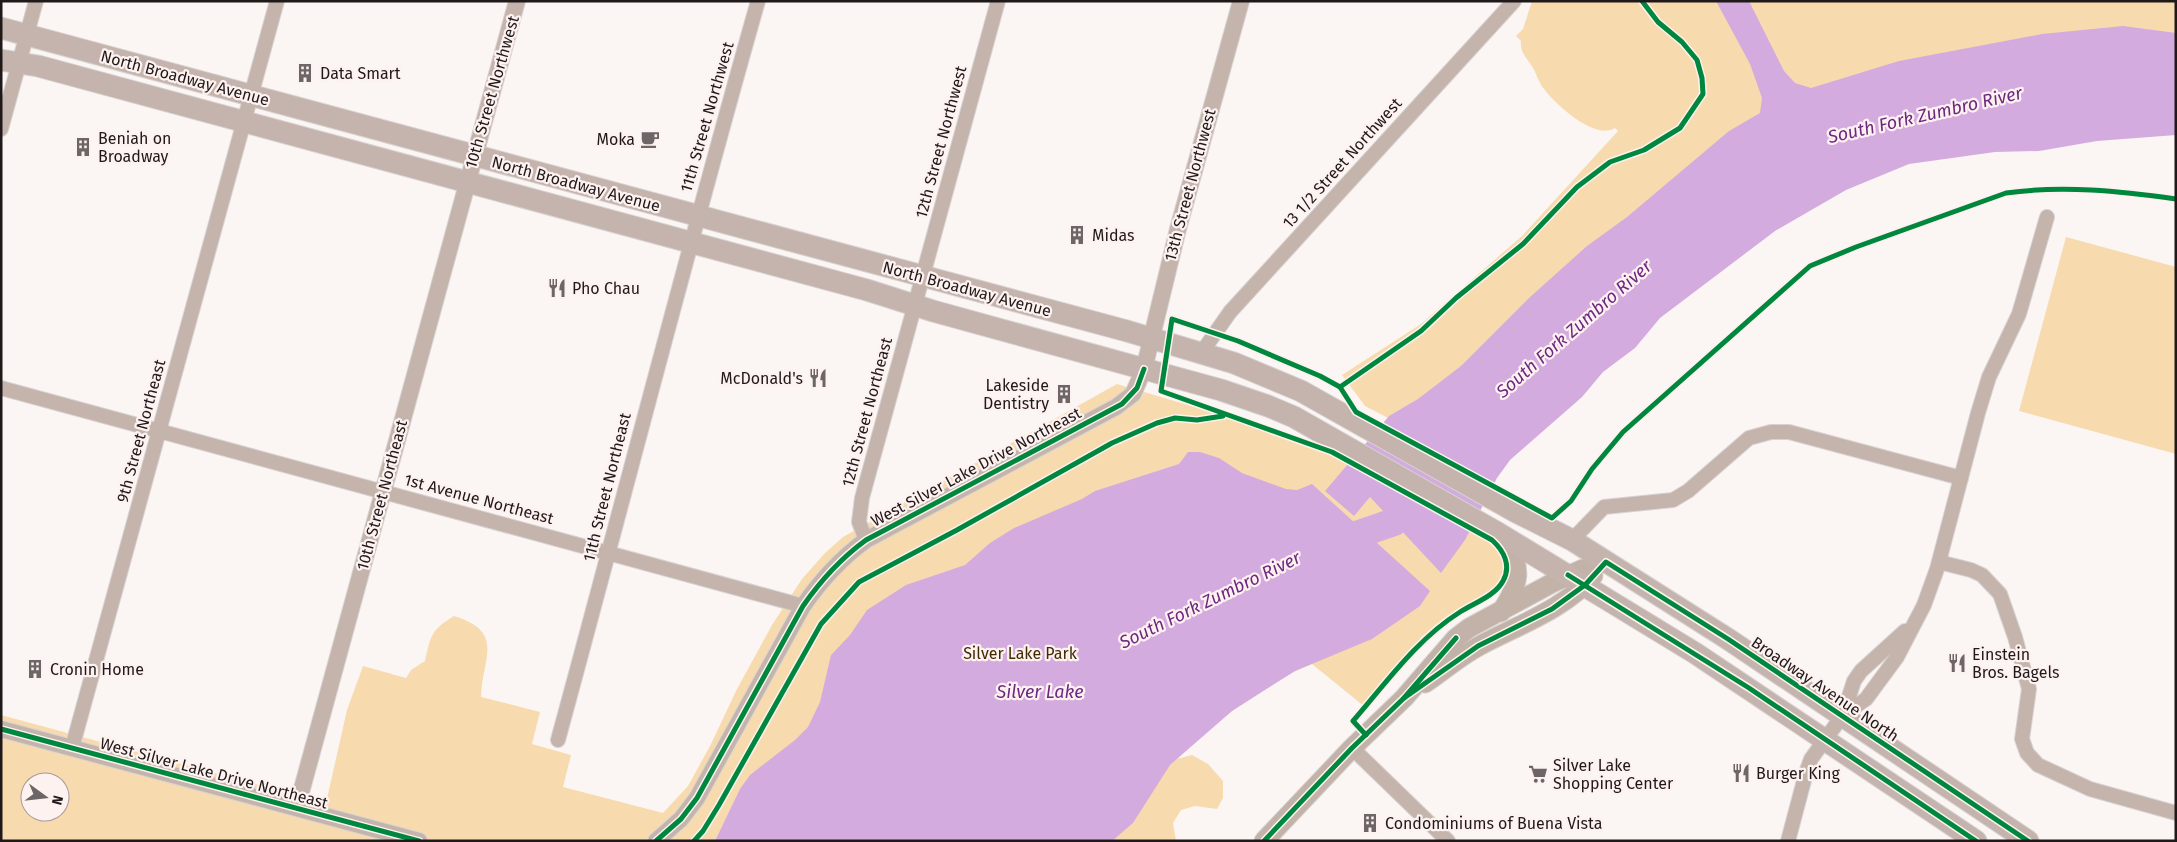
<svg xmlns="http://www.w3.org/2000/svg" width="2177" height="842" font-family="'Fira Sans',sans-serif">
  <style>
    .green { fill: #f7dbae; fill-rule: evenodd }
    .water { fill: #d4abde }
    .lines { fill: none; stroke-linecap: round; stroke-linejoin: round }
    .river { stroke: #d4abde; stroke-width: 28 }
    .minor-casing { stroke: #d7d3d2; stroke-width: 16 }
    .tertiary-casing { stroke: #d7d3d2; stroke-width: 18 }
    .secondary-casing { stroke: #d7d3d2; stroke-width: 21 }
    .primary-casing { stroke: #d7d3d2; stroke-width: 23 }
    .minor { stroke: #c4b4ab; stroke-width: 14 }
    .tertiary { stroke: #c4b4ab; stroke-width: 16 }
    .secondary { stroke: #c2b2a8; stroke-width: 19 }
    .primary { stroke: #c4b4ad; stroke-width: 21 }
    .cycleway-casing { stroke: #fef2f1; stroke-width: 8 }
    .cycleway { stroke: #00873e; stroke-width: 5 }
    .labels { text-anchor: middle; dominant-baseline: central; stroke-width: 4.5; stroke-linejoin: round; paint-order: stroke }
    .poi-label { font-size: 16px; fill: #1f1919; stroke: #fef2f1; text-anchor: start }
    .street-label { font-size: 16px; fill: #1f1919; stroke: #fef2f1 }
    .park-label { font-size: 16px; fill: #3f2b03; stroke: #fef2f1 }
    .water-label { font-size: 18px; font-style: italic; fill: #6d2981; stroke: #fef2f1 }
  </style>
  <rect width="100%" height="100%" fill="#fbf5f4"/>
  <g class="green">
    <path d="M1532,1H2176V91L1820,138L1452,451L1365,406L1342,375L1421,324L1522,236L1618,131L1615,128C1596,141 1556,105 1544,89C1539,83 1537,75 1533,68C1527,58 1520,53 1521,41L1516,36L1523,29Z"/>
    <path d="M2066,237L2176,267V454L2019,411Z"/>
    <path d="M1117,384L1225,416L1332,452L1492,540C1503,550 1512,565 1503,581C1495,596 1474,603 1460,612C1422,636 1395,673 1365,707L1312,664C1261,684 1216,722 1177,759L1192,755L1208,764L1223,781V798L1217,809L1195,806L1181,810L1173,823L1176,841H1V715L326,803L347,710L363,666L406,678L411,670L425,661C431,635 431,630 454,616C506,632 482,658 481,697L540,712L532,744L571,755L563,787L663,813L688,786L710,746L737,689L772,625L802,579L825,553L843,537ZM30,782H60V812H30Z"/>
  </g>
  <g class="water">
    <path d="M1716,1H1749L1784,71L1795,83L1811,88L1899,61L2042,34L2123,26L2176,33V135L2097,141L2039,151L1995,152L1909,164L1846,190L1775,231L1660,318L1635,348L1603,372L1582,397L1510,460L1497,478L1465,540L1441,573L1370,497L1354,516L1325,491L1389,416L1418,399L1461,366L1529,298L1587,246L1627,217L1729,131L1760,113L1762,98L1750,64Z"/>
    <path d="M1188,452H1200L1219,458L1242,473L1286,489L1297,490L1312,484L1430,591L1420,606L1372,639L1295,671L1232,711L1170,765L1133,823L1112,841H715L740,789L750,775L795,740L808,727L820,702L831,655L850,635L867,610L906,585L965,565L990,543L1014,528L1082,499L1095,491L1179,464Z"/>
  </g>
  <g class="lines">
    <path class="river" d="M1330,544L1394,522L1418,493"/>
    <g class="minor-casing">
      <g id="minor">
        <path d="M1,129L36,1"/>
        <path d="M1202,352L1230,312L1514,1"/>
        <path d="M1,388L803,606"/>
        <path d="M866,540L859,522L862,498L998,1"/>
        <path d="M1572,540L1604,507L1673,500L1688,491L1749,438L1771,432H1789L1961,478"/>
        <path d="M1939,562L1971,570L1982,575L2000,594L2015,637L2029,689L2022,739L2027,753L2038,765L2090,789L2176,813"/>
        <path d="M1843,715L1866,699L1897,657L1924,605L1937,569L1978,413L1989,377L2019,314L2047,217"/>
        <path d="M558,740C625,494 688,247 758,1"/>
        <path d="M72,748L277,1"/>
        <path d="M1352,748L1448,841"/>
        <path d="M1788,841L1806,773L1811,759L1843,715L1854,681L1861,671L1905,631"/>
      </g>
    </g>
    <g class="tertiary-casing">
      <g id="tertiary">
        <path d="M1,729L419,841"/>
        <path d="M297,807L517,1"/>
        <path d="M656,841L681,819L697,798L803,606C821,580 840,559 866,540L1116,407L1133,394L1144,369L1178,229L1241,1"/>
      </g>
    </g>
    <g class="secondary-casing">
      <g id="secondary">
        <path d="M1501,612C1521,582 1521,571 1507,539"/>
        <path d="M1425,683C1443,671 1460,656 1479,646C1518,625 1563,610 1593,576"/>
        <path d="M1264,841L1352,748L1404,698L1456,638L1469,628L1554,582L1583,569L1606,562"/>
      </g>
    </g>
    <g class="primary-casing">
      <g id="primary">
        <path d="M1,28L1127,331L1234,363L1301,391L1516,512L1572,540L1728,639L2028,841"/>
        <path d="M1,60L38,66L867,290L933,311L1221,390L1268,406L1294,417L1498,533L1695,653L1976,841"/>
      </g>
    </g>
    <use href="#minor" class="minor"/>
    <use href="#tertiary" class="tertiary"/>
    <use href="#secondary" class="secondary"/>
    <use href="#primary" class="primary"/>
    <g class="cycleway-casing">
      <g id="cycleway">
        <path d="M1340,387L1421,331L1456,298L1523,244L1577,187L1610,162L1644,150L1680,128L1703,94L1702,78L1697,60L1682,42L1658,22L1642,1"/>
        <path d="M1568,575L1749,688L1976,841"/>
        <path d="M1404,698L1478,646L1552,609L1585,585L1606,562L1728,639L2028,841"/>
        <path d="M1,729L419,841"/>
        <path d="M1366,735L1353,721C1386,683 1417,639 1460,612C1474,603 1495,596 1503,581C1512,565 1503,550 1492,540L1332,452L1161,391L1172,319L1238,341L1320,376L1340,387L1356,412L1552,518L1571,501L1592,469L1623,432L1810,266L1856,247L2006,193C2062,185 2121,191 2176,199"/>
        <path d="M656,841L681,819L697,798L803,606C821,580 840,559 866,540L1122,404L1137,388L1144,369"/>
        <path d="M694,841L703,831L719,805L821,624L859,582L957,530L1112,443L1157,423L1175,418L1197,420L1223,416"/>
        <path d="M1264,841L1352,748L1404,698L1456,638"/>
      </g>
    </g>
    <use href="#cycleway" class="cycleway"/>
  </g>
  <defs>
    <g id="building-bare" transform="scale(1.5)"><path d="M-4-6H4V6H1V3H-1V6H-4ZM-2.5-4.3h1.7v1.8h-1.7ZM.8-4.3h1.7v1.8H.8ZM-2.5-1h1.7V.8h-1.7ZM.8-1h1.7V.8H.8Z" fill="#6c6666" stroke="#fef2f1" stroke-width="2.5" paint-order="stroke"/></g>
    <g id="cafe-bare" transform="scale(1.5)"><path d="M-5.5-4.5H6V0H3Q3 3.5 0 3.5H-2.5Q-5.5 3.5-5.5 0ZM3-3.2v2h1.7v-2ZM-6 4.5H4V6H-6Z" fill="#6c6666" stroke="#fef2f1" stroke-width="2.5" paint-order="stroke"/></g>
    <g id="restaurant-bare" transform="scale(1.5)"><path d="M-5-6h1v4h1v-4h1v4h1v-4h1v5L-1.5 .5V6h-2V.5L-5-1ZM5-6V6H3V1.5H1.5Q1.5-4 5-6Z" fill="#6c6666" stroke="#fef2f1" stroke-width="2.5" paint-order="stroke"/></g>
    <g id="supermarket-bare" transform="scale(1.5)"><path d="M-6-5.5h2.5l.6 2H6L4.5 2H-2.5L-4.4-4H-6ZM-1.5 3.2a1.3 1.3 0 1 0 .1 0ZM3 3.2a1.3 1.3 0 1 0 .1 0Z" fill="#6c6666" stroke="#fef2f1" stroke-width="2.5" paint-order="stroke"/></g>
  </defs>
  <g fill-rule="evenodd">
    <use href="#building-bare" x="305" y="73"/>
    <use href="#cafe-bare" x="650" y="139"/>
    <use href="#building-bare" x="83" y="147"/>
    <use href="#building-bare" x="1077" y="235"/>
    <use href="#restaurant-bare" x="557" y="288"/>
    <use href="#restaurant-bare" x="818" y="378"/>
    <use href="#building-bare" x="1064" y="394"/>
    <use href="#restaurant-bare" x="1957" y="663"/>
    <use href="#building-bare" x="35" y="669"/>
    <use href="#restaurant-bare" x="1741" y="773"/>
    <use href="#supermarket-bare" x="1538" y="774"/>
    <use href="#building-bare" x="1370" y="823"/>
  </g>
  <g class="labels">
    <g class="poi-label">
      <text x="320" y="73">Data Smart</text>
      <text x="98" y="138">Beniah on<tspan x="98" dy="18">Broadway</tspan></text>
      <text x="635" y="139" text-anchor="end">Moka</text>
      <text x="1092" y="235">Midas</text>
      <text x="572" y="288">Pho Chau</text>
      <text x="803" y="378" text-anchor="end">McDonald's</text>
      <text x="1049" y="385" text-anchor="end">Lakeside<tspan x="1049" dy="18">Dentistry</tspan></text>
      <text x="1972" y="654">Einstein<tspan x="1972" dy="18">Bros. Bagels</tspan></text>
      <text x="50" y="669">Cronin Home</text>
      <text x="1553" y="765">Silver Lake<tspan x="1553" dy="18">Shopping Center</tspan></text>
      <text x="1756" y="773">Burger King</text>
      <text x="1385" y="823">Condominiums of Buena Vista</text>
    </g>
    <g class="street-label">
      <text transform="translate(185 78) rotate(15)">North Broadway Avenue</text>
      <text transform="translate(492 92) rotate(-74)">10th Street Northwest</text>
      <text transform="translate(707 117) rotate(-74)">11th Street Northwest</text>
      <text transform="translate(941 142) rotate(-75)">12th Street Northwest</text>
      <text transform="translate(1342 163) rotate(-48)">13 1/2 Street Northwest</text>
      <text transform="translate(576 184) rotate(15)">North Broadway Avenue</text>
      <text transform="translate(1190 185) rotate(-75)">13th Street Northwest</text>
      <text transform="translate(967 289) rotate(15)">North Broadway Avenue</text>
      <text transform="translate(867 412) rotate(-75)">12th Street Northeast</text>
      <text transform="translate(141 431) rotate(-75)">9th Street Northeast</text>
      <text transform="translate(976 467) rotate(-28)">West Silver Lake Drive Northeast</text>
      <text transform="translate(607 487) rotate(-76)">11th Street Northeast</text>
      <text transform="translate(382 495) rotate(-75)">10th Street Northeast</text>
      <text transform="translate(479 499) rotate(15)">1st Avenue Northeast</text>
      <text transform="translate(1825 689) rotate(34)">Broadway Avenue North</text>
      <text transform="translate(214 773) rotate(15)">West Silver Lake Drive Northeast</text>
    </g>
    <g class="park-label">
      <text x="1020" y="653">Silver Lake Park</text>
    </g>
    <g class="water-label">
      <text transform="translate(1925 115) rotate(-13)">South Fork Zumbro River</text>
      <text transform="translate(1574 329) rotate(-41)">South Fork Zumbro River</text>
      <text transform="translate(1210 600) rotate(-26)">South Fork Zumbro River</text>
      <text x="1040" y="692">Silver Lake</text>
    </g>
  </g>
  <rect width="2177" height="842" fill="none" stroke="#1f1919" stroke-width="5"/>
  <g transform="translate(45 797) rotate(105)"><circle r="24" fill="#fef2f1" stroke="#a59b9b"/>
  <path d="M0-4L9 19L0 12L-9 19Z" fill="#6c6666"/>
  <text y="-8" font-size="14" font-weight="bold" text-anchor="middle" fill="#1f1919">N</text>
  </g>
</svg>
